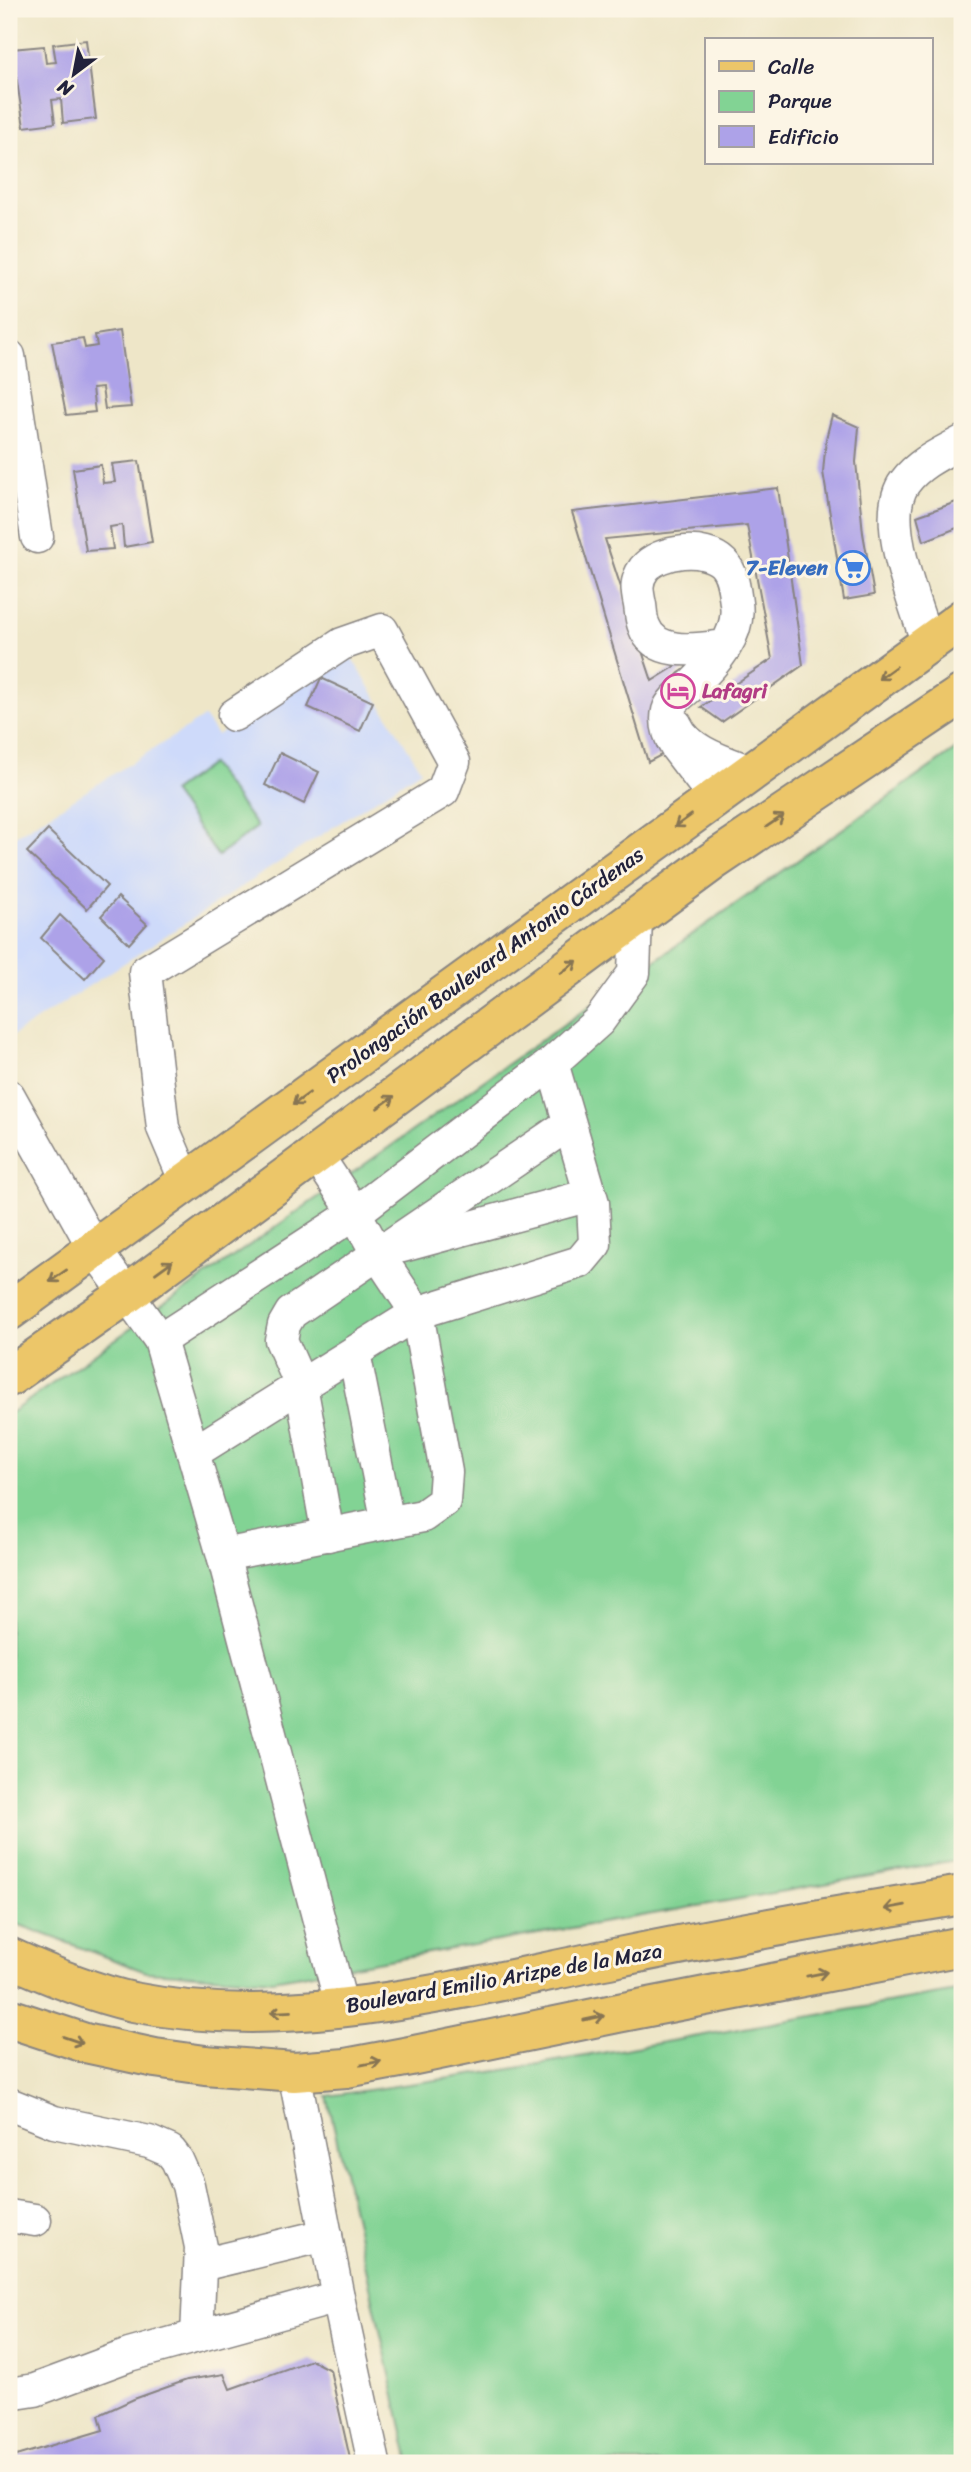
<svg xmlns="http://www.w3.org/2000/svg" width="971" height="2472" font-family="Sriracha,sans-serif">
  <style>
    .built { fill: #cedafa }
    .green { fill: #82d394; stroke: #527a68; stroke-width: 2 }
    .building { fill: #ada2e8 }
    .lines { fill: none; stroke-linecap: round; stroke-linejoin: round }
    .minor-casing { stroke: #888482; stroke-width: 35 }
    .major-casing { stroke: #888482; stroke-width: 42 }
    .highway-casing { stroke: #888482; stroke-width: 42 }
    .minor { stroke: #fff; stroke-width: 32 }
    .major { stroke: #ecc669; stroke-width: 38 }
    .highway { stroke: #ecc669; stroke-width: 38 }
    .oneway { stroke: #877452 }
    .labels { text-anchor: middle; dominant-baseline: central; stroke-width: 6; stroke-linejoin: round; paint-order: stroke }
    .shop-label { font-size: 21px; font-weight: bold; fill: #366cbe; stroke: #fcf5e5; text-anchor: end }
    .hotel-label { font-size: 21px; font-weight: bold; fill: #b23c85; stroke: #fcf5e5; text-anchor: start }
    .street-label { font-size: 21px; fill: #22223b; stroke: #fcf5e5 }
  </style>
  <rect width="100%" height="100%" fill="#fcf5e5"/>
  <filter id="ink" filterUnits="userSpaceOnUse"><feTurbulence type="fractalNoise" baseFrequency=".0143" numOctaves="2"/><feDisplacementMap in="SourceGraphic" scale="14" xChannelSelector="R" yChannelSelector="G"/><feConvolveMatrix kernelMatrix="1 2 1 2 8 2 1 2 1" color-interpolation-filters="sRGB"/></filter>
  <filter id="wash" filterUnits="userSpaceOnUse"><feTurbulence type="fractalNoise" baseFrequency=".00686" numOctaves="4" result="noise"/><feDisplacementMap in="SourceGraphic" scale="28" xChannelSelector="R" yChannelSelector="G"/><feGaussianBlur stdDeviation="1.57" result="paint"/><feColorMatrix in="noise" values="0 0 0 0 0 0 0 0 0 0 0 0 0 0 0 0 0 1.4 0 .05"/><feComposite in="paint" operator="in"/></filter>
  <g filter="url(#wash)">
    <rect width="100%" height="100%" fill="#eee6c8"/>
    <path class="built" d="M348,652L421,770L12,1036L9,1030V840L204,717L217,735Z"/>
    <g class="green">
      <path d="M962,745V1860L273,1980L146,1972L9,1921V1414Z"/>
      <path d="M211,764L257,827L218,856L172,792Z"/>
      <path d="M962,1990V2463H410L327,2096L505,2070Z"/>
    </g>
    <g id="blocks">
      <g class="building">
        <path d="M86,40L96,119L63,123L61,99L52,100L55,123L24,127L12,49L44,46L46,63L56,62L53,44Z"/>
        <path d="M120,331L131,407L105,409L102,388L92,389L95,412L66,415L52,342L83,338L85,348L97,346L95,335Z"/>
        <path d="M832,415L859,427L856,462L863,533L874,595L844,600L823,472L826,439Z"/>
        <path d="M139,461L152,542L124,547L122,525L110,527L113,549L86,551L73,469L101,465L103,483L115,482L112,464Z"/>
        <path d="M778,488L803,665L722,722L701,707L772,659L747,525L605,539L652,681L692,656L694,664L679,673L667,686L673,749L648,762L572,512Z"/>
        <path d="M962,500V526L924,541L917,516Z"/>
        <path d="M321,678L373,702L360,731L308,707Z"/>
        <path d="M280,753L319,772L304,804L265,785Z"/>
        <path d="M48,830L107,886L87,909L27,852Z"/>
        <path d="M118,897L147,924L129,944L101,916Z"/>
        <path d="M60,915L104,957L85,979L41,938Z"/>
        <path d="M311,2360L330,2370L351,2463H9V2458L103,2430L99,2415L134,2399L187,2380L224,2374L230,2389Z"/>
      </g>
    </g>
  </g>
  <g filter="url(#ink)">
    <use href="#blocks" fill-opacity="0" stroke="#888482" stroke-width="2"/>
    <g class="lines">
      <g class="minor-casing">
        <g id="minor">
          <path d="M9,356L37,537"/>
          <path d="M928,644C916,606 878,517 905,482C919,463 942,453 962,442"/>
          <path d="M676,725C688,752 725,762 751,772"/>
          <path d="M715,798L676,747C670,737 665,724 668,711C671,700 684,692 693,684C715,663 741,635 736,603C734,589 733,573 723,563C705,545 659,550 644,569C635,581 637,591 640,605C641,611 641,620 644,626C655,658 700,649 725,646"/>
          <path d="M9,1096L95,1250L160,1340L223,1555L342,2008"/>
          <path d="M316,1154L355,1213L552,1063L599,1021L634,973L636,918"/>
          <path d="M186,1182L163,1128L145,972L443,791L454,762L382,630L342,644L234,715"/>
          <path d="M402,1246L590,1195"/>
          <path d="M160,1340L355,1213L377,1253L417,1313L446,1472L444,1501L423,1516L223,1555"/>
          <path d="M354,1353L388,1523"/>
          <path d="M193,1453L417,1313L580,1262L595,1244L593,1203L552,1063"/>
          <path d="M328,1535L301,1385L281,1340L284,1325L291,1313L569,1124"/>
          <path d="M294,2072L338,2297L374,2463"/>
          <path d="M9,2104L54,2122L149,2142L170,2151L177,2160L188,2185L201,2247L197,2336"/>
          <path d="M9,2216L35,2220"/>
          <path d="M201,2265L326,2235"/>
          <path d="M9,2394L35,2390L129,2355L338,2297"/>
        </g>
      </g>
      <g class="major-casing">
        <g id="major">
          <path d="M9,1957C46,1974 93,1993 133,2002C294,2034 456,1989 614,1958C729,1934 846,1914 962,1895"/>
          <path d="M9,2018L85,2043L155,2058L205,2065L294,2072L346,2068L410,2056L618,2013L962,1946"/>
        </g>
      </g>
      <g class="highway-casing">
        <g id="highway">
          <path d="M9,1311L962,619"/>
          <path d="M9,1377L126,1295L713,861L962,694"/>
        </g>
      </g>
      <use href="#minor" class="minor"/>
      <use href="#major" class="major"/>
      <use href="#highway" class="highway"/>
    </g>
    <defs><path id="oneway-shaft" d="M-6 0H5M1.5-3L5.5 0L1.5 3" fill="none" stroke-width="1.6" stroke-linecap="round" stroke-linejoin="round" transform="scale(1.75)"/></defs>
    <g class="oneway">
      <use href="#oneway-shaft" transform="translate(887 673) rotate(144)"/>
      <use href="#oneway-shaft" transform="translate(683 821) rotate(144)"/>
      <use href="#oneway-shaft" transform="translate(775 821) rotate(-34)"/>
      <use href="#oneway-shaft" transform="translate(569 967) rotate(-37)"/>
      <use href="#oneway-shaft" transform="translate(301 1099) rotate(144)"/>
      <use href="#oneway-shaft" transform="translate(386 1102) rotate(-36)"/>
      <use href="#oneway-shaft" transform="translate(164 1267) rotate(-36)"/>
      <use href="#oneway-shaft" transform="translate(58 1276) rotate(145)"/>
      <use href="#oneway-shaft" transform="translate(895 1907) rotate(170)"/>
      <use href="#oneway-shaft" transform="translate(817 1974) rotate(-11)"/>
      <use href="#oneway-shaft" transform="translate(281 2012) rotate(177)"/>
      <use href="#oneway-shaft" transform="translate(594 2018) rotate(-12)"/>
      <use href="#oneway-shaft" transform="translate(73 2040) rotate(19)"/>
      <use href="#oneway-shaft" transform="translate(371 2063) rotate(-11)"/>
    </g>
  </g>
  <defs>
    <g id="supermarket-ring" transform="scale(1.75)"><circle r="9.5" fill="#fcf5e5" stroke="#3f7fe0" stroke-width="1.5"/><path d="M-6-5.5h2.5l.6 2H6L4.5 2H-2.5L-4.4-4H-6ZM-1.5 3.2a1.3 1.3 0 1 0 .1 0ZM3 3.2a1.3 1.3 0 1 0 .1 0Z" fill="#3f7fe0"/></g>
    <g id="hotel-ring" transform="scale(1.75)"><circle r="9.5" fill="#fcf5e5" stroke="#d1479c" stroke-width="1.5"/><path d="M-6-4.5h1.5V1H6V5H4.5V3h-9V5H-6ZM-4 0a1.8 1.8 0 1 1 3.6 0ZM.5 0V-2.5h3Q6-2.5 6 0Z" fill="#d1479c"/></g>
  </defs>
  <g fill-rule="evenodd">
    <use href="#supermarket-ring" x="853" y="568"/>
    <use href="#hotel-ring" x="678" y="691"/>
  </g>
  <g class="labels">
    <g class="shop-label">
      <text x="828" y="568">7-Eleven</text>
    </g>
    <g class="hotel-label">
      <text x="702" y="691">Lafagri</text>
    </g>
    <g class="street-label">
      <text transform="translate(485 965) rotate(-36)">Prolongación Boulevard Antonio Cárdenas</text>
      <text transform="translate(504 1978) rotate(-10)">Boulevard Emilio Arizpe de la Maza</text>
    </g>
  </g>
  <rect width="971" height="2472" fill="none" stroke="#fcf5e5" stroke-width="35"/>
  <rect x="705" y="38" width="228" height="126" fill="#fcf5e5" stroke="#a5a1a1" stroke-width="2"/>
  <rect x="719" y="61" width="35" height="10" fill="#ecc669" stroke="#a5a1a1" stroke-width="2"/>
  <text x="768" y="74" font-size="21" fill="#22223b">Calle</text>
  <rect x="719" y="91" width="35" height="21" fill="#82d394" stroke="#a5a1a1" stroke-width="2"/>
  <text x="768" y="108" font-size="21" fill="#22223b">Parque</text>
  <rect x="719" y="126" width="35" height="21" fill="#ada2e8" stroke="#a5a1a1" stroke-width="2"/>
  <text x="768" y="144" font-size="21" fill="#22223b">Edificio</text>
  <g transform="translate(74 74) rotate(212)" stroke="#fcf5e5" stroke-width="5" paint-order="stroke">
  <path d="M0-5L12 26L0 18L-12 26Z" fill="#22223b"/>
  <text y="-10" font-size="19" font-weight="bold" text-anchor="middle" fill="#22223b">N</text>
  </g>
</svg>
